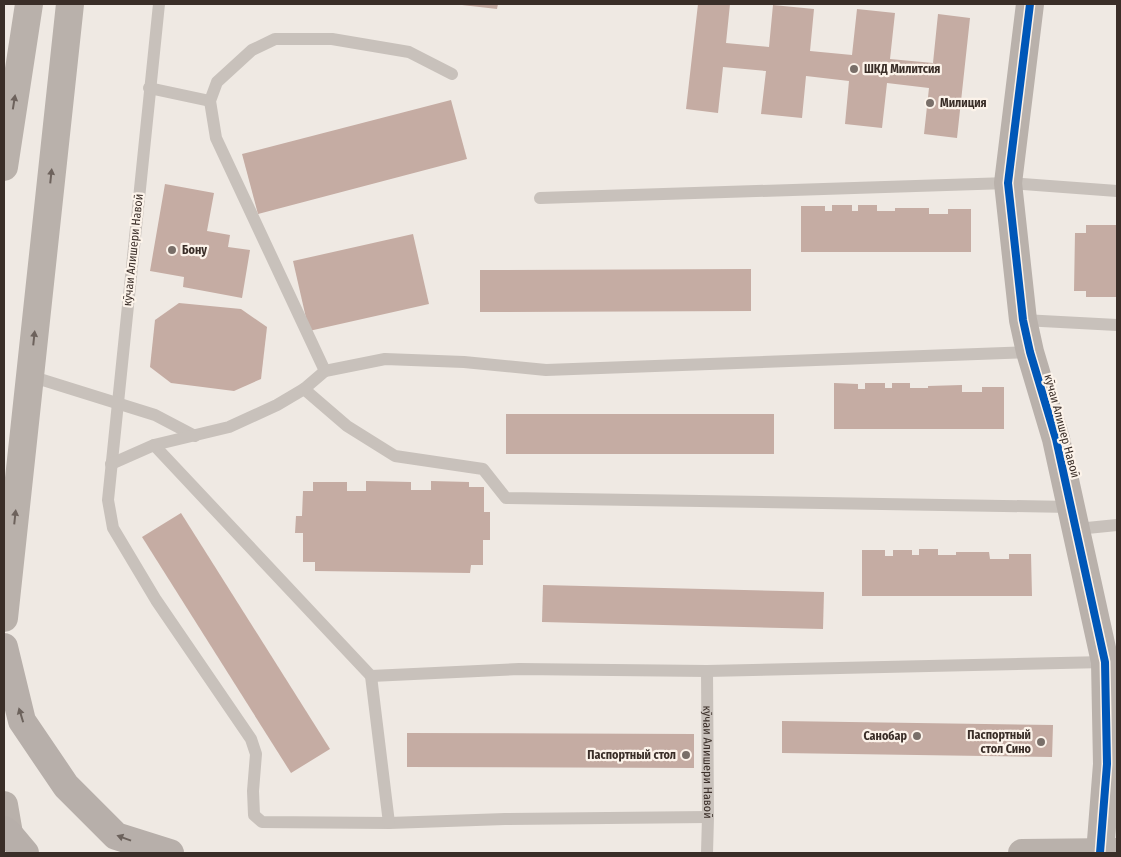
<svg xmlns="http://www.w3.org/2000/svg" width="1121" height="857" font-family="'Fira Sans Condensed',sans-serif">
  <style>
    .building { fill: #c5aca3 }
    .lines { fill: none; stroke-linecap: round; stroke-linejoin: round }
    .lane { stroke: #c8c1bb; stroke-width: 12 }
    .secondary { stroke: #b9b1ab; stroke-width: 28 }
    .primary { stroke: #b7afaa; stroke-width: 28 }
    .cycleway-casing { stroke: #fcf3ea; stroke-width: 11 }
    .cycleway { stroke: #0057b8; stroke-width: 8 }
    .oneway { fill: #6d625c }
    .oneway2 { fill: #6c625c }
    .poi-dot { fill: #796f69; stroke: #fcf3ea; stroke-width: 2 }
    .labels { text-anchor: middle; dominant-baseline: central; stroke-width: 4.5; stroke-linejoin: round; paint-order: stroke }
    .poi-label { font-size: 12px; font-weight: bold; fill: #3a2e28; stroke: #fcf3ea; text-anchor: start }
    .street-label { font-size: 12px; fill: #3a2e28; stroke: #fcf3ea }
  </style>
  <rect width="100%" height="100%" fill="#efe9e3"/>
  <g class="building">
    <path d="M462,4H498L497,9L462,5Z"/>
    <path d="M698,4H730L726,43L769,47L773,5L814,9L810,51L852,55L857,9L895,13L890,59L933,63L938,14L970,18L957,138L924,134L929,88L887,83L882,128L845,124L849,81L806,76L802,118L761,114L766,71L723,67L718,113L686,109Z"/>
    <path d="M451,100L467,159L258,214L242,154Z"/>
    <path d="M165,184L214,193L207,231L230,235L228,247L250,250L242,298L183,287L184,277L150,271Z"/>
    <path d="M832,205H852V211H858V205H877V211H895V208H929V214H948V209H971V252H801V206H825V211H832Z"/>
    <path d="M1086,225H1117V297H1086V291H1074L1075,233H1086Z"/>
    <path d="M413,234L429,304L309,331L293,261Z"/>
    <path d="M751,269V311L480,312V270Z"/>
    <path d="M179,303L241,309L267,327L261,379L234,391L171,383L150,367L155,320Z"/>
    <path d="M834,383L858,384V389H865V383H885V388H892V383H910V388H928V386L962,385V392H982V387H1004V429H834Z"/>
    <rect x="506" y="414" width="268" height="40"/>
    <path d="M366,481L411,482V490H431V481L469,482V487H484V512H490V540H483V565H471L470,573L315,571V562H303V533H295L296,516H302L303,491H313V482H347V491H366Z"/>
    <path d="M181,513L330,749L291,773L142,537Z"/>
    <path d="M919,549H938V555H956V552H989L990,559H1009V554H1031L1032,596H862V550H885V556H893V550H912V555H919Z"/>
    <path d="M543,585L824,592L823,629L542,622Z"/>
    <path d="M782,721L1053,725L1052,757L782,753Z"/>
    <path d="M407,733L694,734V768L407,767Z"/>
  </g>
  <g class="lines">
    <g class="lane">
      <path d="M159,4L108,500L113,528L156,600L251,739L256,754L253,791L254,815L262,822L389,823L505,819L708,817"/>
      <path d="M149,88L210,101"/>
      <path d="M540,198L1008,183L1117,191"/>
      <path d="M1023,320L1117,325"/>
      <path d="M325,371L216,138L210,101L217,82L252,50L275,39H332L409,52L452,74"/>
      <path d="M30,376L155,415L195,436"/>
      <path d="M304,389L347,426L395,456L483,469L506,498L1071,507"/>
      <path d="M154,445L371,676L389,823"/>
      <path d="M111,464L154,445L229,427L277,405L304,389L325,371L385,359L464,362L546,370L1030,352"/>
      <path d="M1077,529L1117,525"/>
      <path id="s1" d="M707,671L708,817L707,853"/>
      <path d="M371,676L519,669L707,671L1105,662"/>
    </g>
    <g class="secondary">
      <path d="M1030,4L1008,183L1023,320L1030,352L1056,439L1105,662L1107,764L1100,853"/>
      <path d="M4,167L29,4"/>
      <path d="M4,618L70,4"/>
      <path d="M4,805L9,834"/>
      <path d="M1022,853L1117,852"/>
    </g>
    <g class="primary">
      <path d="M4,647L22,721L66,786L116,836L170,853"/>
      <path d="M4,830L9,834L25,853"/>
    </g>
    <g class="cycleway-casing">
      <path id="cycleway" d="M1030,4L1008,183L1023,320L1030,352L1056,439L1105,662L1107,764L1100,853"/>
    </g>
    <use href="#cycleway" class="cycleway"/>
  </g>
  <defs><path id="oneway-solid" d="M-6-.8H1V-3.2L6.5 0L1 3.2V.8H-6Z" transform="scale(1.25)"/></defs>
  <g class="oneway">
    <use href="#oneway-solid" transform="translate(14 102) rotate(-81)"/>
    <use href="#oneway-solid" transform="translate(51 176) rotate(-84)"/>
    <use href="#oneway-solid" transform="translate(34 338) rotate(-84)"/>
    <use href="#oneway-solid" transform="translate(15 517) rotate(-84)"/>
  </g>
  <g class="oneway2">
    <use href="#oneway-solid" transform="translate(21 715) rotate(-107)"/>
    <use href="#oneway-solid" transform="translate(124 838) rotate(-160)"/>
  </g>
  <g class="poi-dot">
    <circle cx="854" cy="69" r="5"/>
    <circle cx="930" cy="103" r="5"/>
    <circle cx="172" cy="250" r="5"/>
    <circle cx="917" cy="736" r="5"/>
    <circle cx="1041" cy="742" r="5"/>
    <circle cx="686" cy="755" r="5"/>
  </g>
  <g class="labels">
    <g class="poi-label">
      <text x="864" y="69">ШКД Милитсия</text>
      <text x="940" y="103">Милиция</text>
      <text x="182" y="250">Бону</text>
      <text x="1031" y="735" text-anchor="end">Паспортный<tspan x="1031" dy="14">стол Сино</tspan></text>
      <text x="907" y="736" text-anchor="end">Санобар</text>
      <text x="676" y="755" text-anchor="end">Паспортный стол</text>
    </g>
    <g class="street-label">
      <text transform="translate(133 250) rotate(-84)">кӯчаи Алишери Навоӣ</text>
      <text transform="translate(1062 426) rotate(75)">кӯчаи Алишер Навоӣ</text>
      <text stroke="none"><textPath href="#s1" startOffset="91">кӯчаи Алишери Навоӣ</textPath></text>
    </g>
  </g>
  <rect width="1121" height="857" fill="none" stroke="#3a2e28" stroke-width="10"/>
</svg>
